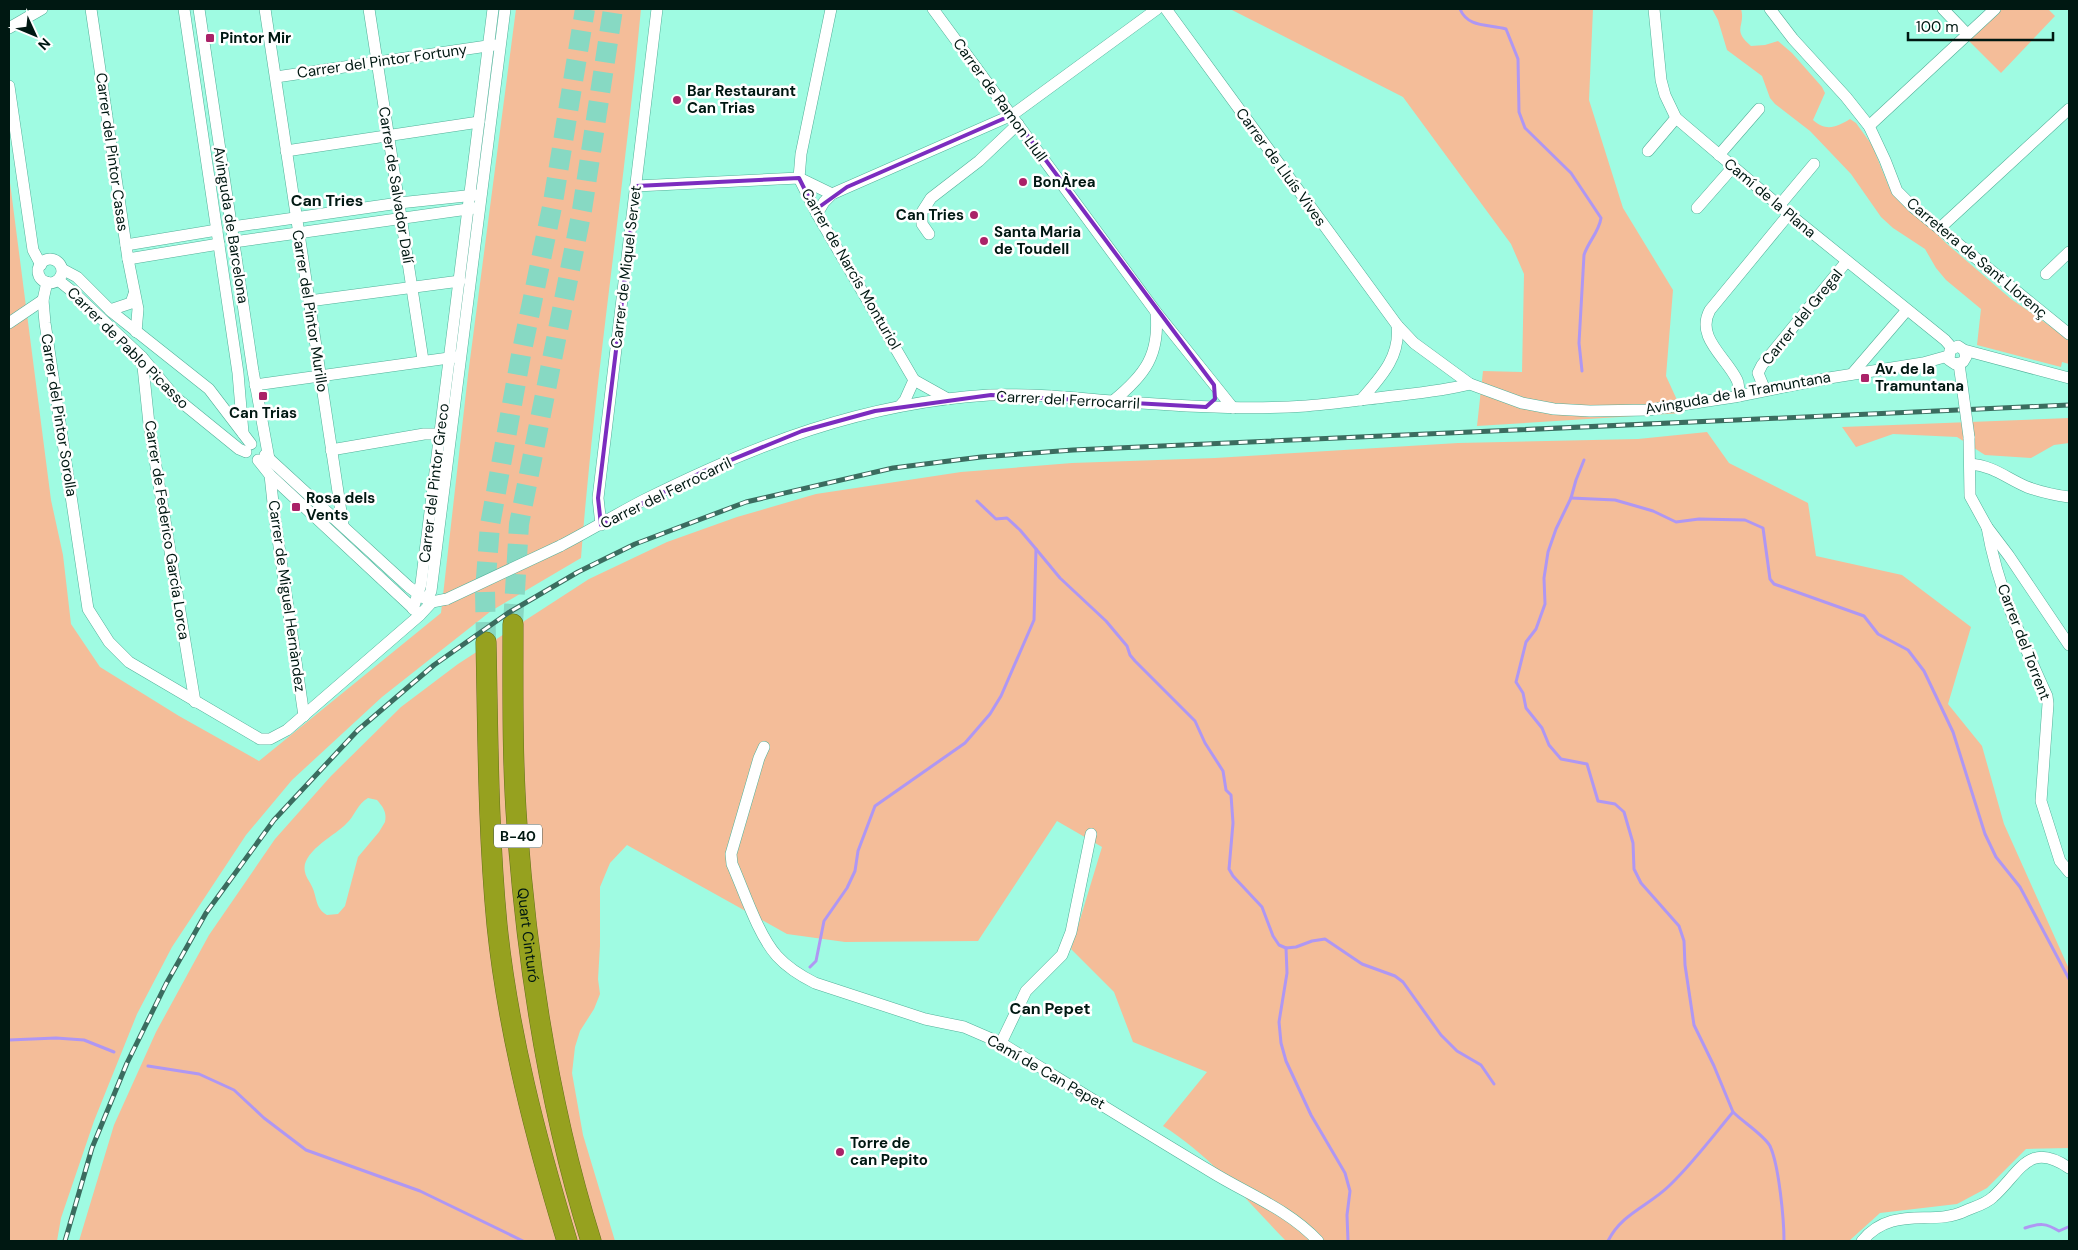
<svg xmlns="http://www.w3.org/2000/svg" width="2078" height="1250" font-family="'DM Sans',sans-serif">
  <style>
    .green { fill: #f4bd99; fill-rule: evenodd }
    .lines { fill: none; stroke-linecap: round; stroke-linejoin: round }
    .stream { stroke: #af97f3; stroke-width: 3 }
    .highway-tunnel { stroke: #87d9c3; stroke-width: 20; stroke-dasharray: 20 10; stroke-linecap: butt }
    .street-casing { stroke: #53b099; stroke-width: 12 }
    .highway-casing { stroke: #62711a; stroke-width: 21 }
    .street { stroke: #fff; stroke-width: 11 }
    .highway { stroke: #96a11f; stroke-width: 20 }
    .rail-casing { stroke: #3b6c5f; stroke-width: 5 }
    .rail { stroke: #fff; stroke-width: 3; stroke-dasharray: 9; stroke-linecap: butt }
    .street-bridge-casing { stroke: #53b099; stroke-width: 12; stroke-linecap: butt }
    .street-bridge { stroke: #fff; stroke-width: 11 }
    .marked { fill: none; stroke: #7b2cbf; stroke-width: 4; stroke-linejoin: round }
    .poi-dot { fill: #aa2268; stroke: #fff; stroke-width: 2 }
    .labels { text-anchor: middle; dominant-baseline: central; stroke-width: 5; stroke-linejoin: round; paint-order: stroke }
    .shield { fill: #fff; stroke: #4c5d59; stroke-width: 1 }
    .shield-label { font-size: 14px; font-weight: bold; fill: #001812 }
    .poi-label { font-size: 15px; font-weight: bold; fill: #001812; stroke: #fff; text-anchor: start }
    .street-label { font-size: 15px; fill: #001812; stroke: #fff }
    .neighbourhood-label { font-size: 16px; font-weight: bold; fill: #001812; stroke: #fff }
  </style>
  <rect width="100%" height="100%" fill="#9ffbe2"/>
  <g class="green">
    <path d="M516,9H641C624,192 595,374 581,558L491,611L382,697L292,780L246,835L172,947L137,1014L94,1121L61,1218L57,1241H9V175L51,500L63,555L71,624L100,667L179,716L259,761L441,613L468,375Z"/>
    <path d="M1230,9H1593L1589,100L1623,208L1673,290L1666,376L1683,413L1477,426L1483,371L1522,372L1524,274L1511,244L1403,97Z"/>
    <path d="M1712,9H1741C1746,27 1731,29 1751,46L1765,45L1778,41L1792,53L1822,87L1825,93L1813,120C1826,132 1837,127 1850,119L1856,123L1872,145L1889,187L1947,244L2011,299L2069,339V364L2062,362L2061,367L1977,345L1981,309L1946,280L1936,268L1925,249L1893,228L1881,217L1851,174L1810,131L1775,104L1770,98L1762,76L1727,50L1718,20Z"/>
    <path d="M2002,9H2048L2055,16L2001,73L1968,40Z"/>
    <path d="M2069,418V443L2054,445L2031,458L1985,455L1957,437L1893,434L1856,447L1842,427Z"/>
    <path d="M1707,432L1729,463L1808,503L1816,556L1902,575L1971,627L1948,704L1982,746L2004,824L2069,969V1148L2026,1149L1987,1188L1957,1204L1880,1213L1849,1241H1286C1247,1201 1211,1156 1163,1126L1207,1072L1133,1042L1114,992L1071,949L1102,847L1057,821L978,941L845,942L787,934L627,845L610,863L600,887V946L598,979L600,994L594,1009L580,1031L575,1047L572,1073L583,1135L615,1241H79L114,1125L156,1032L209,935L275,839L331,776L401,707L458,664L589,579L667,542L737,517L816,494L961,472L1072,463L1215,458L1458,443L1638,439ZM368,798L377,800C383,807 387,812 385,822L379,832L358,857L345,906L338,914L327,915C316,909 317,899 313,889C311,883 306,878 305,872C300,852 336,835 346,824C355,816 357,804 368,798Z"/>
  </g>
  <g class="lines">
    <g class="stream">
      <path d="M1460,9C1468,28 1488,24 1506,29L1518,59L1519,112L1525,128L1571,173L1601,218C1599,232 1588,242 1584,255L1579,343L1582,371"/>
      <path d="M1584,460L1576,480L1571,498L1556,529L1548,552L1544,578L1545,604L1536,629L1526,642L1516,682L1523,693L1526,708L1542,728L1549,745L1561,759L1587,764L1598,801L1615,804L1624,812L1633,843L1634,869L1641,883L1679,926L1684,941L1685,965L1694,1025L1714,1066L1733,1112C1713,1136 1693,1163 1670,1185C1649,1206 1622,1213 1608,1241"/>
      <path d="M1571,498L1615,500L1653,511L1676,522L1699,519L1745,520L1763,528L1770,579L1774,584L1864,616L1878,634L1908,650L1924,671L1953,732L1985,834L1996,857L2020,887L2069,979"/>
      <path d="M1036,549L1060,578L1106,621L1127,646L1130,655L1135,661L1195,721L1205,743L1223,771L1226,790L1231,795L1233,823L1229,869L1233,876L1262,907L1273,936L1279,945L1286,948L1296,947L1312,941L1325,939L1362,964L1395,976L1403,982L1441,1035L1457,1051L1481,1065L1494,1084"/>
      <path d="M1286,948L1287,973L1279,1022L1281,1043L1286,1061L1311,1115L1345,1173L1350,1191L1347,1215L1348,1241"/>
      <path d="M810,967L816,961L824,921L847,888L855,871L858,851L875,806L965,743L990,714L1001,696L1034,620L1036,549L1020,530L1007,518L996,519L977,501"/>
      <path d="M9,1040L56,1038L84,1040L114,1052"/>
      <path d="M148,1066L199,1074L234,1090L264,1118L306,1150L420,1191L523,1241"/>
      <path d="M1733,1112C1743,1122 1764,1135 1770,1146C1779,1165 1784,1220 1784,1241"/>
      <path d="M2025,1228C2040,1223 2046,1223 2059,1231L2068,1227"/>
    </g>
    <g class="highway-tunnel">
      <path d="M513,624L519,524L582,210L613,9"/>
      <path d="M486,642L485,591L490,525L521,355L553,202L585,9"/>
    </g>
    <g class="street-casing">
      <g id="street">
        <path d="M91,9L128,259L138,309L136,332"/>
        <path d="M184,9L238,373L243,433"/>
        <path d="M199,9L253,371L269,459"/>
        <path d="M265,9L343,525"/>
        <path d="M369,9L423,360"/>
        <path d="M831,9L801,154L799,178L817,214L914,380L948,399"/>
        <path d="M933,9L1156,312L1233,408"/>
        <path d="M1166,9L1397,325C1401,357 1380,378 1361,400"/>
        <path d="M1654,9L1661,80L1665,95L1676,118L1789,214L1945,340L1952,348"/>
        <path d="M1770,9L1793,39L1846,97L1869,126L1885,160L1897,191L1913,207L2069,334"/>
        <path d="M1943,9L1967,34"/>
        <path d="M9,28L42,9"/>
        <path d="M276,77L494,45"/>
        <path d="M9,86L33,250L41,265"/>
        <path d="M1869,126L1995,9"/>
        <path d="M286,151L479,122"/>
        <path d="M1648,151L1676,118"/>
        <path d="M1719,155L1759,109"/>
        <path d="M636,186L799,178L832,194"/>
        <path d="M1779,206L1814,164"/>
        <path d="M1697,208L1733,167"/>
        <path d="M817,214L824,202L832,194L1012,115L1157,9"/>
        <path d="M232,227L399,203L475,195"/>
        <path d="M1940,228L2069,109"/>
        <path d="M929,234L922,224V212L931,198L979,161L1018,124"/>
        <path d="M234,242L475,208"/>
        <path d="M126,245L217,230"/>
        <path d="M128,259L219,244"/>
        <circle cx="50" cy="271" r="12"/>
        <path d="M62,269L77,277L112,312L209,389L251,444"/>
        <path d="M2046,274L2069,252"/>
        <path d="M58,280L73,292L142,357L175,397L239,449L246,452"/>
        <path d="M47,282L43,300L45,323L88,609L109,642L129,662L260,739H270L287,730L420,615L432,602L447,599"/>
        <path d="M309,301L460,281"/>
        <path d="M110,310L131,303L134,294"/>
        <path d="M9,323L43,300"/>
        <path d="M1397,325L1414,343L1470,384L1522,403L1554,409L1590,411L1648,410L1734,397L1829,378L1923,363L1948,356"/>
        <path d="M1964,350L1966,357L1963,362L1955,364L1949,360L1950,350L1958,346L1964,350L2069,378"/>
        <path d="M142,357L149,424L195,702"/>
        <path d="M1959,364L1962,385"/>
        <path d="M1852,374L1907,310"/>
        <path d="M255,385L456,357"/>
        <path d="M1765,390L1758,373L1762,365L1847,261"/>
        <path d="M1739,396C1739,391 1739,384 1737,380C1726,357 1695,337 1710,310L1789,214"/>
        <path d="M1113,401C1145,375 1160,355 1156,312"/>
        <path d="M900,406L905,400L914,380"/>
        <path d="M1969,437L1970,496L1987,527L2009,556L2069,645"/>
        <path d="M331,450L424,434H447"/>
        <path d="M265,455L409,587L424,598"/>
        <path d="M258,460L270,475L417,612"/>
        <path d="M1970,464C1994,466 2006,478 2027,487C2041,492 2055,495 2069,497"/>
        <path d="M270,475L274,512L304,716"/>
        <path d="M601,525L598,498L657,9"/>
        <path d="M1987,527C1997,586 2022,641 2047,696L2048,704L2041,801L2060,861L2069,872"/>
        <path d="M560,546C589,531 615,515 644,500C756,444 863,403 989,395C1040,393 1090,400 1141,403C1195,407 1251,410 1306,406C1330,404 1353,401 1377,398C1408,394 1439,392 1470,384"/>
        <path d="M427,600L431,591L505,9"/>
        <path d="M413,609L421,584L493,9"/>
        <path d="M764,747L759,758L731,854L732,864C744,891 758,935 777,956C787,967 801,976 815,983L925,1019L964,1027L1001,1043C1071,1086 1140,1129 1210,1171C1247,1194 1288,1209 1318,1241"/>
        <path d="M1001,1043L1026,991L1062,955L1071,932L1091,834"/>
        <path d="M1862,1241C1893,1204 1932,1227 1965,1211C1974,1207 1986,1204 1993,1197C2020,1173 2028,1140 2069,1168"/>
      </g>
    </g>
    <g class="highway-casing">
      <g id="highway">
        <path id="s1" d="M513,624C513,691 512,758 517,825C527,962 550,1110 591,1241"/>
        <path d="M486,642C488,736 488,831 497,925C508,1032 536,1139 567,1241"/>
      </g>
    </g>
    <use href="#street" class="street"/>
    <use href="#highway" class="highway"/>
    <g class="rail-casing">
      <path id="rail" d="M65,1241L92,1148L127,1063L166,984L206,913L274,820L358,730L434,665L508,613L578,572L635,544L746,502L893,468L981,457L1073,450L2069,405"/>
    </g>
    <use href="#rail" class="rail"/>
    <g class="street-bridge-casing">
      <g id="street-bridge">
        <path d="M1962,385L1969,437"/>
        <path d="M447,599L560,546"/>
      </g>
    </g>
    <use href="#street-bridge" class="street-bridge"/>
  </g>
  <path class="marked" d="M1012,115L1214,385L1215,399L1206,407L991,395L875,411L802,431L704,471L601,525L598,498L636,186L799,178L815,210L847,187Z"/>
  <g class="poi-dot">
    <rect x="205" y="33" width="10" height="10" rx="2.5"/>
    <circle cx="677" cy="100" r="5"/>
    <circle cx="1023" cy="182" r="5"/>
    <circle cx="974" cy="215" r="5"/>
    <circle cx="984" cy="241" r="5"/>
    <rect x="1860" y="373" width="10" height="10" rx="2.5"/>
    <rect x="258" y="391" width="10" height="10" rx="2.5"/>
    <rect x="291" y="502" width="10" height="10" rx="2.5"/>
    <circle cx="840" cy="1152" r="5"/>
  </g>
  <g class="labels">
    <rect class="shield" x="494" y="824.5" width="48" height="23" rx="4"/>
    <g class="shield-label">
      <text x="518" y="836">B-40</text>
    </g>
    <g class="poi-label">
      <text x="220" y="38">Pintor Mir</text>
      <text x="687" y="91">Bar Restaurant<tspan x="687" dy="17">Can Trias</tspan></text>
      <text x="1033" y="182">BonÀrea</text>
      <text x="964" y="215" text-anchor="end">Can Tries</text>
      <text x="994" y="232">Santa Maria<tspan x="994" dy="17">de Toudell</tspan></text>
      <text x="1875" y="369">Av. de la<tspan x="1875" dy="17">Tramuntana</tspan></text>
      <text x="263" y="413" text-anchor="middle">Can Trias</text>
      <text x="306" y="498">Rosa dels<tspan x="306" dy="17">Vents</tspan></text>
      <text x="850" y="1143">Torre de<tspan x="850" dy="17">can Pepito</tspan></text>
    </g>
    <g class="street-label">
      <text transform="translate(382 61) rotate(-8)">Carrer del Pintor Fortuny</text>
      <text transform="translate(1000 100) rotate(54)">Carrer de Ramon Llull</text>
      <text transform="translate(112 152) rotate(82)">Carrer del Pintor Casas</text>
      <text transform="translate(1281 167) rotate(54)">Carrer de Lluís Vives</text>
      <text transform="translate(396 185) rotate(81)">Carrer de Salvador Dalí</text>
      <text transform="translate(1770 198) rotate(40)">Camí de la Plana</text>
      <text transform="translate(231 225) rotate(81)">Avinguda de Barcelona</text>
      <text transform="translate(1977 258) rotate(40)">Carretera de Sant Llorenç</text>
      <text transform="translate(626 267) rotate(-83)">Carrer de Miquel Servet</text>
      <text transform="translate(851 269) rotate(60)">Carrer de Narcís Monturiol</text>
      <text transform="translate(310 311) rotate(81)">Carrer del Pintor Murillo</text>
      <text transform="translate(1802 317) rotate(-51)">Carrer del Gregal</text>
      <text transform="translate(128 348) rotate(45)">Carrer de Pablo Picasso</text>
      <text transform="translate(1738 393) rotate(-10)">Avinguda de la Tramuntana</text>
      <text transform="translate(1068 400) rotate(3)">Carrer del Ferrocarril</text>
      <text transform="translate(59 415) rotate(81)">Carrer del Pintor Sorolla</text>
      <text transform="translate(434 483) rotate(-83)">Carrer del Pintor Greco</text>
      <text transform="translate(666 493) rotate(-26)">Carrer del Ferrocarril</text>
      <text transform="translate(167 530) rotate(81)">Carrer de Federico García Lorca</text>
      <text transform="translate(287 596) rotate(82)">Carrer de Miguel Hernàndez</text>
      <text transform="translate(2024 642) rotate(69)">Carrer del Torrent</text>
      <text stroke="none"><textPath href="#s1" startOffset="312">Quart Cinturó</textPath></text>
      <text transform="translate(1046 1072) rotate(30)">Camí de Can Pepet</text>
    </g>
    <g class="neighbourhood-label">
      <text x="327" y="200">Can Tries</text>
      <text x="1050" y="1008">Can Pepet</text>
    </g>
  </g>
  <rect width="2078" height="1250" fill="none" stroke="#001812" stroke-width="20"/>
  <g transform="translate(35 35) rotate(134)" stroke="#ffffff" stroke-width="4" paint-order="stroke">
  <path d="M0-4L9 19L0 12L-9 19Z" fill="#001812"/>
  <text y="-8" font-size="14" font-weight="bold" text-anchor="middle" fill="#001812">N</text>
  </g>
  <path d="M1908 32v8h145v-8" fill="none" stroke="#001812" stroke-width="2.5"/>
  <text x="1916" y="32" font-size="15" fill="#001812" stroke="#ffffff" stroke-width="4" paint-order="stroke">100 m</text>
</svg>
